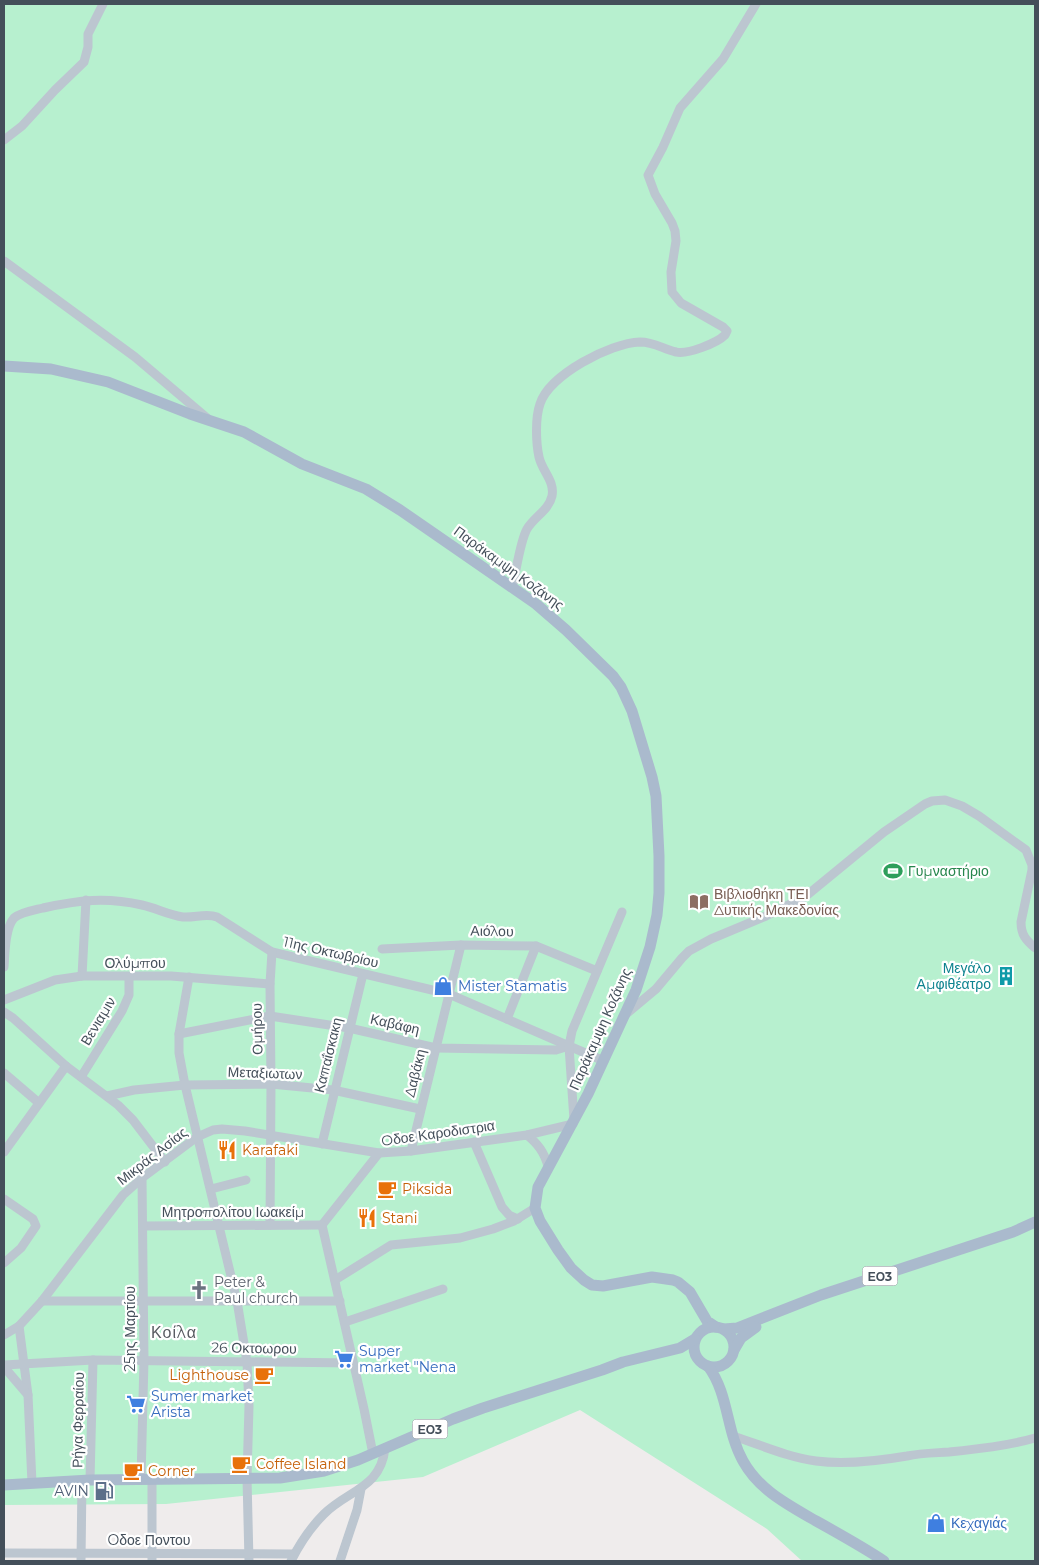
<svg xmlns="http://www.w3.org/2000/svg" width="1039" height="1565" font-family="Montserrat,sans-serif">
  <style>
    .green { fill: #b7f0cf }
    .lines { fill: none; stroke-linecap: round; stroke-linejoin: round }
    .minor { stroke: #bcc6d0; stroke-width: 9 }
    .major { stroke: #aabacd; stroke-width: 11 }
    .labels { text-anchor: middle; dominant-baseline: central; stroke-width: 4.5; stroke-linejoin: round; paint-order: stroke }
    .shield { fill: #fff; stroke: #7c848c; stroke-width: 1 }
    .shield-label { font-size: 12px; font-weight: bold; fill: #444f5a }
    .street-label { font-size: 14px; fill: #444f5a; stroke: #fff }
    .leisure-label { font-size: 14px; fill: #27864d; stroke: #fff; text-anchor: start }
    .education-label { font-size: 14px; fill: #785e54; stroke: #fff; text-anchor: start }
    .culture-label { font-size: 14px; fill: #0d838f; stroke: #fff; text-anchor: end }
    .shop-label { font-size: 14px; fill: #366cbe; stroke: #fff; text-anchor: start }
    .food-label { font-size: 14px; fill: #c56008; stroke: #fff; text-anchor: start }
    .worship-label { font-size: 14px; fill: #5b616d; stroke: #fff; text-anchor: start }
    .service-label { font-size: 14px; fill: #4e5e75; stroke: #fff; text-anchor: end }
    .quarter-label { font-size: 16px; letter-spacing: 1px; fill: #595c62; stroke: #fff }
  </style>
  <rect width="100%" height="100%" fill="#efecec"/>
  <path class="green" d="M4,4H1035V1561H802L767,1529L580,1410L423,1477L166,1504L4,1505Z"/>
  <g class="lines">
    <g class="minor">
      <path d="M4,140L22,126L55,90L84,62L88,47V34L103,4"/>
      <path d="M4,261L135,357L207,418"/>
      <path d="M512,588C516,573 520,541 527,529C534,517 549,510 552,496C555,481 542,471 539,457C536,443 535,418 540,404C549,375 610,343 640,342C654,342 663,349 676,352C687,355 717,343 725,335L727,331L723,327L681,303L672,292L671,272L676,241L675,231L672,223L655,194L648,175L663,147L680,108L723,59L756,4"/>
      <path d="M382,949L461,945L536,946L597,971"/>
      <path d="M4,967C5,954 5,928 14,918C21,912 35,910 43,908C79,900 106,897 142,905C156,908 169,915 183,917C195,918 206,913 217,917L272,952L449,994L569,1046"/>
      <path d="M82,976L86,900"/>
      <path d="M189,977L179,1034V1053L185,1085L237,1301L247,1362L249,1406L247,1478L249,1561"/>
      <path d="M4,1000L55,980L82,976H171L270,984"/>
      <path d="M4,1012L13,1018L66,1066L118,1105L133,1120L165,1162"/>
      <path d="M625,1015L656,989L682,958L689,951L711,939L766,916L806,896L884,832L925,804L932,801L945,800L962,806L979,816L1026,850L1032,865V870L1021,922C1021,935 1026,940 1035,948"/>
      <path d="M507,1019L536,946"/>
      <path d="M179,1034L270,1016L349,1028L436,1048L556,1050L569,1046L604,1061"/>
      <path d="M4,1073L39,1103"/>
      <path d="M81,1077L122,1011L129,995V977"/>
      <path d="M107,1096L134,1090L185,1085L271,1084L333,1090L420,1109"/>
      <path d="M574,1120L569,1046L572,1031L622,912"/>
      <path d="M527,1135C538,1144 544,1152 548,1166"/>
      <path d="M474,1142L502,1207L509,1215L518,1219"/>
      <path d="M322,1144L363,974"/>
      <path d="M411,1151L461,945"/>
      <path d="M4,1152L66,1066"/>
      <path d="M211,1189L246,1180"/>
      <path d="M4,1199L33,1219L36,1226L21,1248L4,1263"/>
      <path d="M270,1225L271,1084L270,984L272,952"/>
      <path d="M322,1225L364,1409L373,1454"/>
      <path d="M322,1225L379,1153"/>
      <path d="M143,1226L322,1225"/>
      <path d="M335,1280L391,1245L460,1238L493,1229L514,1221L535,1208"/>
      <path d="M42,1301H340"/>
      <path d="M345,1322L443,1289"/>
      <path d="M19,1326L28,1395L32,1483"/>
      <path d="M4,1335L19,1326L42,1301L123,1195L142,1178L197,1137L213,1130L222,1129L245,1131L379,1153L411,1151L527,1135L573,1124"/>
      <path d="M4,1365L93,1360L353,1363"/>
      <path d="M4,1367L28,1395"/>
      <path d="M733,1436C761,1445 787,1457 816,1461C846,1465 878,1461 907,1456C921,1453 935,1453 949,1452C978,1449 1007,1446 1035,1438"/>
      <path d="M141,1479L144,1360L142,1178"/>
      <path d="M90,1480L93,1360"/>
      <path d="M4,1553L294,1554"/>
      <path d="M81,1561L82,1480"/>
      <path d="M152,1561V1479"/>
      <path d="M291,1561C299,1545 311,1527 324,1514C348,1490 381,1488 385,1448"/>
      <path d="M340,1561L357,1510L361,1489"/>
    </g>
    <g class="major">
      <path d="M4,366L51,369L108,382L190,414L244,432L302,464L366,489L400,510L536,604L566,630L613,676L621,687L632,711L652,777L656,796L659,856V893L657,915L650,947L636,990L588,1094L538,1187L535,1208L540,1221L558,1250L571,1268L584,1280L592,1285L603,1286L652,1277L673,1280L678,1282L690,1292L707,1321L716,1327"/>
      <circle cx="714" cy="1347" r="20"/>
      <path d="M724,1329L737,1328L821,1295L1013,1232L1035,1222"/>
      <path d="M734,1350L741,1338L756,1327"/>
      <path d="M708,1366C729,1394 726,1431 743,1461C758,1488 783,1502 809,1517C834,1531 860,1545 884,1561"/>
      <path d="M4,1485L90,1480L280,1478L324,1471L358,1460L453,1419L483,1408L602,1370L623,1362L680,1348L695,1339"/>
    </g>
  </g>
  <defs>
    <g id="stadium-bare" transform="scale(1.5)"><path d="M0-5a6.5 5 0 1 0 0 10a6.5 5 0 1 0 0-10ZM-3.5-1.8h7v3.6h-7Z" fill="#2e9e5b" stroke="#fff" stroke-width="2.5" paint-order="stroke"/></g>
    <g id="library-bare" transform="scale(1.5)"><path d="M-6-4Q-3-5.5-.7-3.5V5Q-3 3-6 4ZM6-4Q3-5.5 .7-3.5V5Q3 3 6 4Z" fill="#8d6e63" stroke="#fff" stroke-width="2.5" paint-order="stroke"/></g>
    <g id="building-bare" transform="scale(1.5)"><path d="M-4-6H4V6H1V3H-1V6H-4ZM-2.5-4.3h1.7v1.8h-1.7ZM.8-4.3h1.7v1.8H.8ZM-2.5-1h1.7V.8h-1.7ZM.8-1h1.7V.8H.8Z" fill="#0f9aa8" stroke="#fff" stroke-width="2.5" paint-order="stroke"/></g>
    <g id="shop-bare" transform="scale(1.5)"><path d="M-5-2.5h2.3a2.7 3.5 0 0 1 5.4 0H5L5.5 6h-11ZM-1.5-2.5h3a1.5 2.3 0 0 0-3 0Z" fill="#3f7fe0" stroke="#fff" stroke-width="2.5" paint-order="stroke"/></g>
    <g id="restaurant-bare" transform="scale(1.5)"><path d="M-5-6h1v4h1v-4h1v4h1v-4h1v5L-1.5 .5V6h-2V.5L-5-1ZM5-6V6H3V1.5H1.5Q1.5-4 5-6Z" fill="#e8710a" stroke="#fff" stroke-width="2.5" paint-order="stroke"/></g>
    <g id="cafe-bare" transform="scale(1.5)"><path d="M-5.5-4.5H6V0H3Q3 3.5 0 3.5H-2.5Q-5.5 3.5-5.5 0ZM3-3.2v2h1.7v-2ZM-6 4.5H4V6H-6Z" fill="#e8710a" stroke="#fff" stroke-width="2.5" paint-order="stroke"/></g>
    <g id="church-bare" transform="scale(1.5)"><path d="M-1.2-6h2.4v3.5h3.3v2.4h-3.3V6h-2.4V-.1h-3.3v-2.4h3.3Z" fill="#6b7280" stroke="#fff" stroke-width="2.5" paint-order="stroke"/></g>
    <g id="supermarket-bare" transform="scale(1.5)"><path d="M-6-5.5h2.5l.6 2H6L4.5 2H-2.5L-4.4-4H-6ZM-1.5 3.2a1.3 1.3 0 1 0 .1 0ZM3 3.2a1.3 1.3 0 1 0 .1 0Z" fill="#3f7fe0" stroke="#fff" stroke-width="2.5" paint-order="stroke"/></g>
    <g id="fuel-bare" transform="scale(1.5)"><path d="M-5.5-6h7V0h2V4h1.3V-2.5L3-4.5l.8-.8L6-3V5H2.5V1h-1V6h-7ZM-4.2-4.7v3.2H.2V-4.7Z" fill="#5c6f8a" stroke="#fff" stroke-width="2.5" paint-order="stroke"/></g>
  </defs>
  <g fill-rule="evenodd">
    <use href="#stadium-bare" x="893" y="871"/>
    <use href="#library-bare" x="699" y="902"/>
    <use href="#building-bare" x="1006" y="976"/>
    <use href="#shop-bare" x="443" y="986"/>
    <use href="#restaurant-bare" x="227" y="1150"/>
    <use href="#cafe-bare" x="387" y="1189"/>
    <use href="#restaurant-bare" x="367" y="1218"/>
    <use href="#church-bare" x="199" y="1290"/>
    <use href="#supermarket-bare" x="344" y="1359"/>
    <use href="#cafe-bare" x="264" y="1375"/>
    <use href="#supermarket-bare" x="136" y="1404"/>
    <use href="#cafe-bare" x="241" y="1464"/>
    <use href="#cafe-bare" x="133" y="1471"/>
    <use href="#fuel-bare" x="104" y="1491"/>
    <use href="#shop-bare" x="936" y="1523"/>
  </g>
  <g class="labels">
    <g class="shield">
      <rect x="862.5" y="1266.5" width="35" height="19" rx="4"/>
      <rect x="412.5" y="1419.5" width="35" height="19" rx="4"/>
    </g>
    <g class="shield-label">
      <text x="880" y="1276">ΕΟ3</text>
      <text x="430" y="1429">ΕΟ3</text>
    </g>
    <g class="street-label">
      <text transform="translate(509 568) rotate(36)">Παράκαμψη Κοζάνης</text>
      <text transform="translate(492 931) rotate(1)">Αιόλου</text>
      <text transform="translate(331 952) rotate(13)">11ης Οκτωβρίου</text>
      <text x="135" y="963">Ολύμπου</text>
      <text transform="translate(98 1021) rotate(-59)">Βενιαμιν</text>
      <text transform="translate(395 1024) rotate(13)">Καβάφη</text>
      <text transform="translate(257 1029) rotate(-91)">Ομήρου</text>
      <text transform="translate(600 1029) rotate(-66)">Παράκαμψη Κοζάνης</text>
      <text transform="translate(328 1055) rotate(-76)">Καπαΐσκακη</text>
      <text transform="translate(265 1073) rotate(2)">Μεταξιωτων</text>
      <text transform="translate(415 1073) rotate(-76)">Δαβάκη</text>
      <text transform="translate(438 1133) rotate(-8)">Oδοε Καροδιστρια</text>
      <text transform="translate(152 1156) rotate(-38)">Μικράς Ασίας</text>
      <text x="233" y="1212">Μητροπολίτου Ιωακείμ</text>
      <text transform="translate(130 1329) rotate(-90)">25ης Μαρτίου</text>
      <text transform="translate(254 1348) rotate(1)">26 Οκτοωρου</text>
      <text transform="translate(78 1420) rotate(-89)">Ρήγα Φερραίου</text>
      <text x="149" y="1540">Oδοε Ποντου</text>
    </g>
    <g class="leisure-label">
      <text x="908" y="871">Γυμναστήριο</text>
    </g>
    <g class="education-label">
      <text x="714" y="894">Βιβλιοθήκη ΤΕΙ<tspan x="714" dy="16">Δυτικής Μακεδονίας</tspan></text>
    </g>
    <g class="culture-label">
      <text x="991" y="968">Μεγάλο<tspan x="991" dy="16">Αμφιθέατρο</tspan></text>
    </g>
    <g class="shop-label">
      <text x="458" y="986">Mister Stamatis</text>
      <text x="359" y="1351">Super<tspan x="359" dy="16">market "Nena</tspan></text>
      <text x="151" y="1396">Sumer market<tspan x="151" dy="16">Arista</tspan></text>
      <text x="951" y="1523">Κεχαγιάς</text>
    </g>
    <g class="food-label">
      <text x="242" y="1150">Karafaki</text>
      <text x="402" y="1189">Piksida</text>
      <text x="382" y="1218">Stani</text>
      <text x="249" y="1375" text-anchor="end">Lighthouse</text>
      <text x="256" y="1464">Coffee Island</text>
      <text x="148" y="1471">Corner</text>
    </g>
    <g class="worship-label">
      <text x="214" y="1282">Peter &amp;<tspan x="214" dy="16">Paul church</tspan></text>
    </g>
    <g class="service-label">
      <text x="89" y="1491">AVIN</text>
    </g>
    <g class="quarter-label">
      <text x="174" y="1332">Κοίλα</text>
    </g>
  </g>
  <rect width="1039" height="1565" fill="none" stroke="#444f5a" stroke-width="10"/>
</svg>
